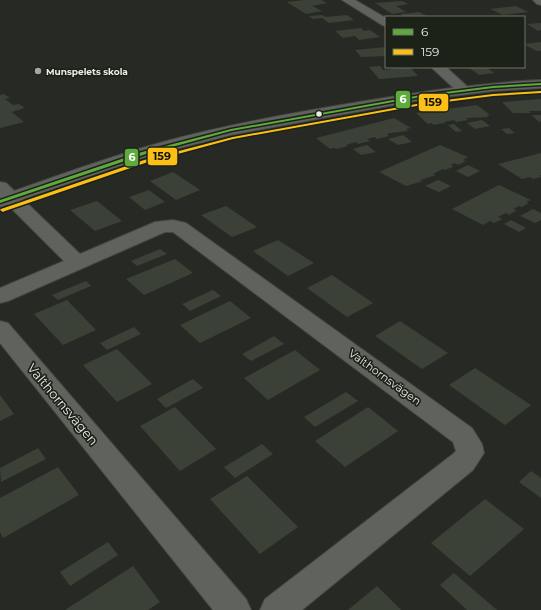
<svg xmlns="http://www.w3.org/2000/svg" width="541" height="610" font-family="Montserrat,sans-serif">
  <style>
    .building { fill: #3b4136 }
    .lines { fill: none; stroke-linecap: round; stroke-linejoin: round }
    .minor-casing { stroke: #434641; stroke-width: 2 }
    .tertiary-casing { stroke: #434641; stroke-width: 2 }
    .minor { fill: #60625e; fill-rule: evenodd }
    .tertiary { fill: #60625e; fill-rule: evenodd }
    .bus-1-casing { stroke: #1d2218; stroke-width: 3 }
    .bus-2-casing { stroke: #1d2218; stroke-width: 3 }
    .bus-1 { fill: #5dab3c; fill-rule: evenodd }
    .bus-2 { fill: #fbbf15; fill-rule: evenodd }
    .poi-dot { fill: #a4a8a1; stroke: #1d2218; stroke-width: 1.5 }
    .bus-dot { fill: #e8ece5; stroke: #1d2218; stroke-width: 1.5 }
    .labels { text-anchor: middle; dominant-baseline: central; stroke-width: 3.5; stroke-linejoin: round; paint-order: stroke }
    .far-poi-label { font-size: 9px; font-weight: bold; fill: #e8ece5; stroke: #1d2218; text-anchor: start }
    .street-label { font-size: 11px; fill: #e8ece5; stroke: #1d2218 }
    .near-street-label { font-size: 13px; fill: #e8ece5; stroke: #1d2218 }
    .line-badge { stroke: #1d2218; stroke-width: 1.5 }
    .badge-label { font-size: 11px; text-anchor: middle; font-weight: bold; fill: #fff }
    .pale-badge-label { font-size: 11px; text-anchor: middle; font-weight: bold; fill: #111 }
  </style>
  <rect width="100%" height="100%" fill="#272a24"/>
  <g class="building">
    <path d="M304,0H321L327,3L312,6L322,11L306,14L287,2Z"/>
    <path d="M402,1L408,4L396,6L406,12L392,14L375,3Z"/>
    <path d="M516,6L528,12L503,15L490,9Z"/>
    <path d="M419,12L427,16L405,17L400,14Z"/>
    <path d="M322,15L326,17L347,15L354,20L329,23L322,18L313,19L309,16Z"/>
    <path d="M541,23V30L538,31L527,24Z"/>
    <path d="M361,28L364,31L370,30L380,37L359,40L355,36L343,38L335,31Z"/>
    <path d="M541,42V51H536L524,44Z"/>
    <path d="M386,47V56L361,57L355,50Z"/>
    <path d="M380,66L383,70L410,67L418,76L379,79L369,67Z"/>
    <path d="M468,67H486L494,73L479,75Z"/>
    <path d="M4,94L10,98L5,99L13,105L19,104L25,108L12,112L24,122L0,128V95Z"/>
    <path d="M541,99V111H529L531,113H513L502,102Z"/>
    <path d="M477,105L490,115H487L489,117L466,118L468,120L456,122L454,120L444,122L446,123L433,125L432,123L428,124L416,113Z"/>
    <path d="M532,115H541V121L539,122Z"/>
    <path d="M394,118L411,128L406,129L408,131L391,133L387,134L389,136L377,139L375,137L367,139L370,141L358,144L356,142L346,145L348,146L337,149L334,148L330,149L316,138Z"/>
    <path d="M482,120L490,126L475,129L467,123Z"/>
    <path d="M454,124L462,131L456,132L448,125Z"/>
    <path d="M509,128L515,133L507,134L501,129Z"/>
    <path d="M403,135L412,142L398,145L388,139Z"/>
    <path d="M367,145L376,152L361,155L353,149Z"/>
    <path d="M440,145L468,157L463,160L466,161L458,165L455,163L451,165L453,167L445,170L443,169L433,174L436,175L420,180L423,181L406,186L379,172Z"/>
    <path d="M541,153V175H540L541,177L533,179L530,177L522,179L498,164Z"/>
    <path d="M468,165L480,171L468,177L456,171Z"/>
    <path d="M173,172L200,190L176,200L150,181Z"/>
    <path d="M438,180L451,186L439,192L425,186Z"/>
    <path d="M499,185L531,200L526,202L529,203L522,207L519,206L513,209L517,210L509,215L506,213L498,217L502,219L494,223L490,221L483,225L452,209Z"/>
    <path d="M149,190L165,202L145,210L129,197Z"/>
    <path d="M97,201L122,221L95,231L70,210Z"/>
    <path d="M226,206L257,227L232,237L201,215Z"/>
    <path d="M533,209L541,213V220L535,223L520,216Z"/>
    <path d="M511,220L526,228L519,232L504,224Z"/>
    <path d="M278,240L314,263L288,276L253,251Z"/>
    <path d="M160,249L167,254L137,266L131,261Z"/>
    <path d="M175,259L193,273L144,295L126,279Z"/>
    <path d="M332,275L373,303L347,317L307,288Z"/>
    <path d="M86,281L91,286L58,300L52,295Z"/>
    <path d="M213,290L221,296L190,311L182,304Z"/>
    <path d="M67,300L96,330L63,345L34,314Z"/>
    <path d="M230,301L251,318L200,343L180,325Z"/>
    <path d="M400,321L448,353L422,369L375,336Z"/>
    <path d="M134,327L141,334L107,350L100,343Z"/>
    <path d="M274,336L284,344L251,361L242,354Z"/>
    <path d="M117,349L152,384L117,402L83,365Z"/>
    <path d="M295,350L320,370L268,400L244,378Z"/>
    <path d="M475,368L531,405L505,425L449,385Z"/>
    <path d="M193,379L203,388L166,408L157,399Z"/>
    <path d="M346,392L358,401L315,427L304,417Z"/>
    <path d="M0,395L14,414L0,421Z"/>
    <path d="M175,407L216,449L180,471L140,426Z"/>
    <path d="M368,407L398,431L345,467L315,441Z"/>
    <path d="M262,444L273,454L235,478L224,467Z"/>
    <path d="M38,448L46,459L1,482L0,468Z"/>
    <path d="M58,467L79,495L3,538L0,532V498Z"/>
    <path d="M531,471L541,478V498L519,482Z"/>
    <path d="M247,476L298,527L260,554L210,499Z"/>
    <path d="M485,499L524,529L470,576L431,543Z"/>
    <path d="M108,542L118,555L70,586L60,572Z"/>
    <path d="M133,566L160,602L148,610H65Z"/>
    <path d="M454,573L497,610H467L440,585Z"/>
    <path d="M377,586L401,610H348Z"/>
  </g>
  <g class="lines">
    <g class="minor-casing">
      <g id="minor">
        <path d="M342,0H355L386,18V26L382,25Z"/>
        <path d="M533,0H541V5L537,4Z"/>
        <path d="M431,67H446L471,90L469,93L464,94L459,93Z"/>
        <path d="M0,182L6,183L80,254L155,222L173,220L186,223L472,428L482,444L484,453L473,470L302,610H260L265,599L453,454L456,451L453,442L173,232H165L8,301L0,303V288L64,261L0,197Z"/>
        <path d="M0,321L8,323L246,599L251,610H213L0,343Z"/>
      </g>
    </g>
    <g class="tertiary-casing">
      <path id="tertiary" d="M541,80V88L493,91L421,100L231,135L149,156L0,207V196C54,177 108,157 163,142C222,126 281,115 341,105C407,94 473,83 541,80Z"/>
    </g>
    <use href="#minor" class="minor"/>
    <use href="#tertiary" class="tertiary"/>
    <g class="bus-1-casing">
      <path id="bus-1" d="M541,83V85L493,88L421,97L231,131L146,154L0,203V200L142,152L231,129L421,95L493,86Z"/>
    </g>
    <g class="bus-2-casing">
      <path id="bus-2" d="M541,91V93L493,96L422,105L233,139L148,162L5,211L3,212L0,210L1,209L144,160L233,137L422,103L493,94Z"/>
    </g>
    <use href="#bus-1" class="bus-1"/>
    <use href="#bus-2" class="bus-2"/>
  </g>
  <circle class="poi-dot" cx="38" cy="71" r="4"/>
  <circle class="bus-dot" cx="319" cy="114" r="3.5"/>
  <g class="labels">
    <g class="far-poi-label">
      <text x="46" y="71">Munspelets skola</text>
    </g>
    <g class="street-label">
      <text transform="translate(385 377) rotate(36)">Valthornsvägen</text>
    </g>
    <g class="near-street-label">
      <text transform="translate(63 404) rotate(50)">Valthornsvägen</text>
    </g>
  </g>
  <g class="line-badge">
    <rect x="395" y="90" width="16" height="19" rx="4" fill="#5dab3c"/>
    <rect x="418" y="93" width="31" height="19" rx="4" fill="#fbbf15"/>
    <rect x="147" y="147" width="31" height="19" rx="4" fill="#fbbf15"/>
    <rect x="124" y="148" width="15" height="19" rx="4" fill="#5dab3c"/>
  </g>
  <g class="badge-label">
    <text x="403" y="103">6</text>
    <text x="132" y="161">6</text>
  </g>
  <g class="pale-badge-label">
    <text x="433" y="106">159</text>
    <text x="162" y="160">159</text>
  </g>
  <rect x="385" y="16" width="140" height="52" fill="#1d2218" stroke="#6e736a"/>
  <rect x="393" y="29" width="20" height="6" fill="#5dab3c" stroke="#6e736a"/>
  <text x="421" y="36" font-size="12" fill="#e8ece5">6</text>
  <rect x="393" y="49" width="20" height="6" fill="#fbbf15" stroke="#6e736a"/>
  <text x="421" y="56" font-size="12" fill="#e8ece5">159</text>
</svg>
